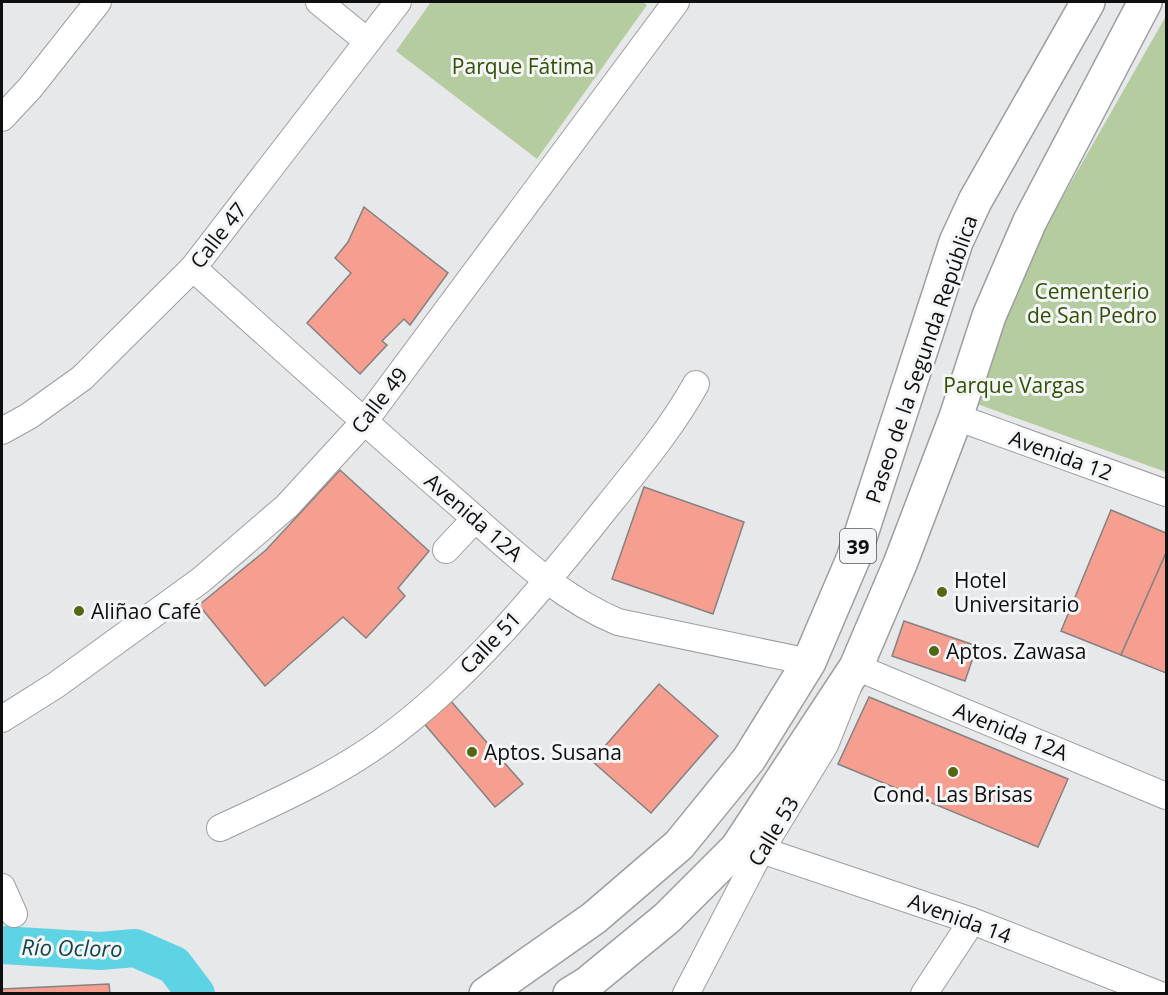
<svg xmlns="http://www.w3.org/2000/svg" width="1168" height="995" font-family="'Open Sans',sans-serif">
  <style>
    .green { fill: #b4cc9f }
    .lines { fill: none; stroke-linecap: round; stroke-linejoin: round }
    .river { stroke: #5ed3e4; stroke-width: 38 }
    .building { fill: #f69e90; stroke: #848282; stroke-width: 1.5 }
    .minor-casing { stroke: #9d9e9f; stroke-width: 28 }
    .highway-casing { stroke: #9d9e9f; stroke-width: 36 }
    .minor { stroke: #fff; stroke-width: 26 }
    .highway { stroke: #fff; stroke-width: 33 }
    .poi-dot { fill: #546713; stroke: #f4f5f7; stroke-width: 2 }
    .labels { text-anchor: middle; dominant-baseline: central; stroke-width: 6; stroke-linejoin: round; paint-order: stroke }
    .shield { fill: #f4f5f7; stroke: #545455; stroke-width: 1.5 }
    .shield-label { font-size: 20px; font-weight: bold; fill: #0f0f0f }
    .park-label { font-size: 21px; fill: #305100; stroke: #f4f5f7 }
    .street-label { font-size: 21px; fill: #0f0f0f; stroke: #f4f5f7 }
    .poi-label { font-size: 21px; fill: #0f0f0f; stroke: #f4f5f7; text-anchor: start }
    .water-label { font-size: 22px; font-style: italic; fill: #10464d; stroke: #f4f5f7 }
  </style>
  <rect width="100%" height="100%" fill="#e7e8e9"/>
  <g class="green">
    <path d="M431,2H642L647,5L537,159L396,51Z"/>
    <path d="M1166,16V472L969,401L1041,235Z"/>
  </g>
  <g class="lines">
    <path class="river" d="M2,945L100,951L135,948L174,965L196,994"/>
  </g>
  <g class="building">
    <path d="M364,207L448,273L410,325L404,319L382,341L387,345L360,374L307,323L351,273L335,258L348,242Z"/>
    <path d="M340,470L429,551L398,588L405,596L366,638L343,617L265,686L199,605L266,550Z"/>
    <path d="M644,487L744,522L713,614L612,579Z"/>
    <path d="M1111,510L1166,533V553L1121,655L1061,631Z"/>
    <path d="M1166,553V673L1121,655Z"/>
    <path d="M904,621L977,646L965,681L892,656Z"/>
    <path d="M659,684L718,736L651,813L592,761Z"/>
    <path d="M869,697L1068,779L1038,847L838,764Z"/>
    <path d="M449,699L523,784L495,807L422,721Z"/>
    <path d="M109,984L110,994H2V989Z"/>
  </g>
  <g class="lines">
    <g class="minor-casing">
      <g id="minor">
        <path d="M319,2L367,41"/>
        <path d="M2,118L30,88L98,2"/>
        <path d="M193,268C280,346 366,424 455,501C506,545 555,596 618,622L809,662"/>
        <path d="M956,417L1166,493"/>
        <path d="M2,431L29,416L82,378L193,268L398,2"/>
        <path d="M446,550L475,519"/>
        <path d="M2,719L56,685L201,580L287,506L364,422L676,2"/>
        <path d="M220,828C276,802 333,777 384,740C468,679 541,590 606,508C638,468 671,429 696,384"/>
        <path d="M761,850L972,921L1158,994"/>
        <path d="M2,887L14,914"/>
        <path d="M686,994L761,850L825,745L856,667L1166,796"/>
        <path d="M924,994L972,921"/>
      </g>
    </g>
    <g class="highway-casing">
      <g id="highway">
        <path d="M486,994L594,918L679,845L749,759L809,662L853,559L956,242L975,201L1088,2"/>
        <path d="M570,994L588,983L667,918L737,848L856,667L900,564L956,417L989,316L1030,221L1145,2"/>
      </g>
    </g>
    <use href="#minor" class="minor"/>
    <use href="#highway" class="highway"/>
  </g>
  <g class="poi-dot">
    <circle cx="942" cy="592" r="6"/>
    <circle cx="79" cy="611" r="6"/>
    <circle cx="934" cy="651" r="6"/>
    <circle cx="472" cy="752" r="6"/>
    <circle cx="953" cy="772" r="6"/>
  </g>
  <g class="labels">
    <rect class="shield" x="840" y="529" width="36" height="34" rx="4.5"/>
    <g class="shield-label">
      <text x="858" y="546">39</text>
    </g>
    <g class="park-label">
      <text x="523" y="66">Parque Fátima</text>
      <text x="1092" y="291">Cementerio<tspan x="1092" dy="24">de San Pedro</tspan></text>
      <text x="1014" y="385">Parque Vargas</text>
    </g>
    <g class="street-label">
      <text transform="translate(218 235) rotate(-52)">Calle 47</text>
      <text transform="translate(921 359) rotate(-71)">Paseo de la Segunda República</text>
      <text transform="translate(379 400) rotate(-52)">Calle 49</text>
      <text transform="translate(1061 455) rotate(20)">Avenida 12</text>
      <text transform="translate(474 517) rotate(41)">Avenida 12A</text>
      <text transform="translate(490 642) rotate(-46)">Calle 51</text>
      <text transform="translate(1011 731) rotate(22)">Avenida 12A</text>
      <text transform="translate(773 831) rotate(-59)">Calle 53</text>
      <text transform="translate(960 918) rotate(20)">Avenida 14</text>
    </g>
    <g class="poi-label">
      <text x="954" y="580">Hotel<tspan x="954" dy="24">Universitario</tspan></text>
      <text x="91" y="611">Aliñao Café</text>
      <text x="946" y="651">Aptos. Zawasa</text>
      <text x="484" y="752">Aptos. Susana</text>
      <text x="953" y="794" text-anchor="middle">Cond. Las Brisas</text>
    </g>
    <g class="water-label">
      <text transform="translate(72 947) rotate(1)">Río Ocloro</text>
    </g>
  </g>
  <rect width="1168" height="995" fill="none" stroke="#0f0f0f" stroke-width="6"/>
</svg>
